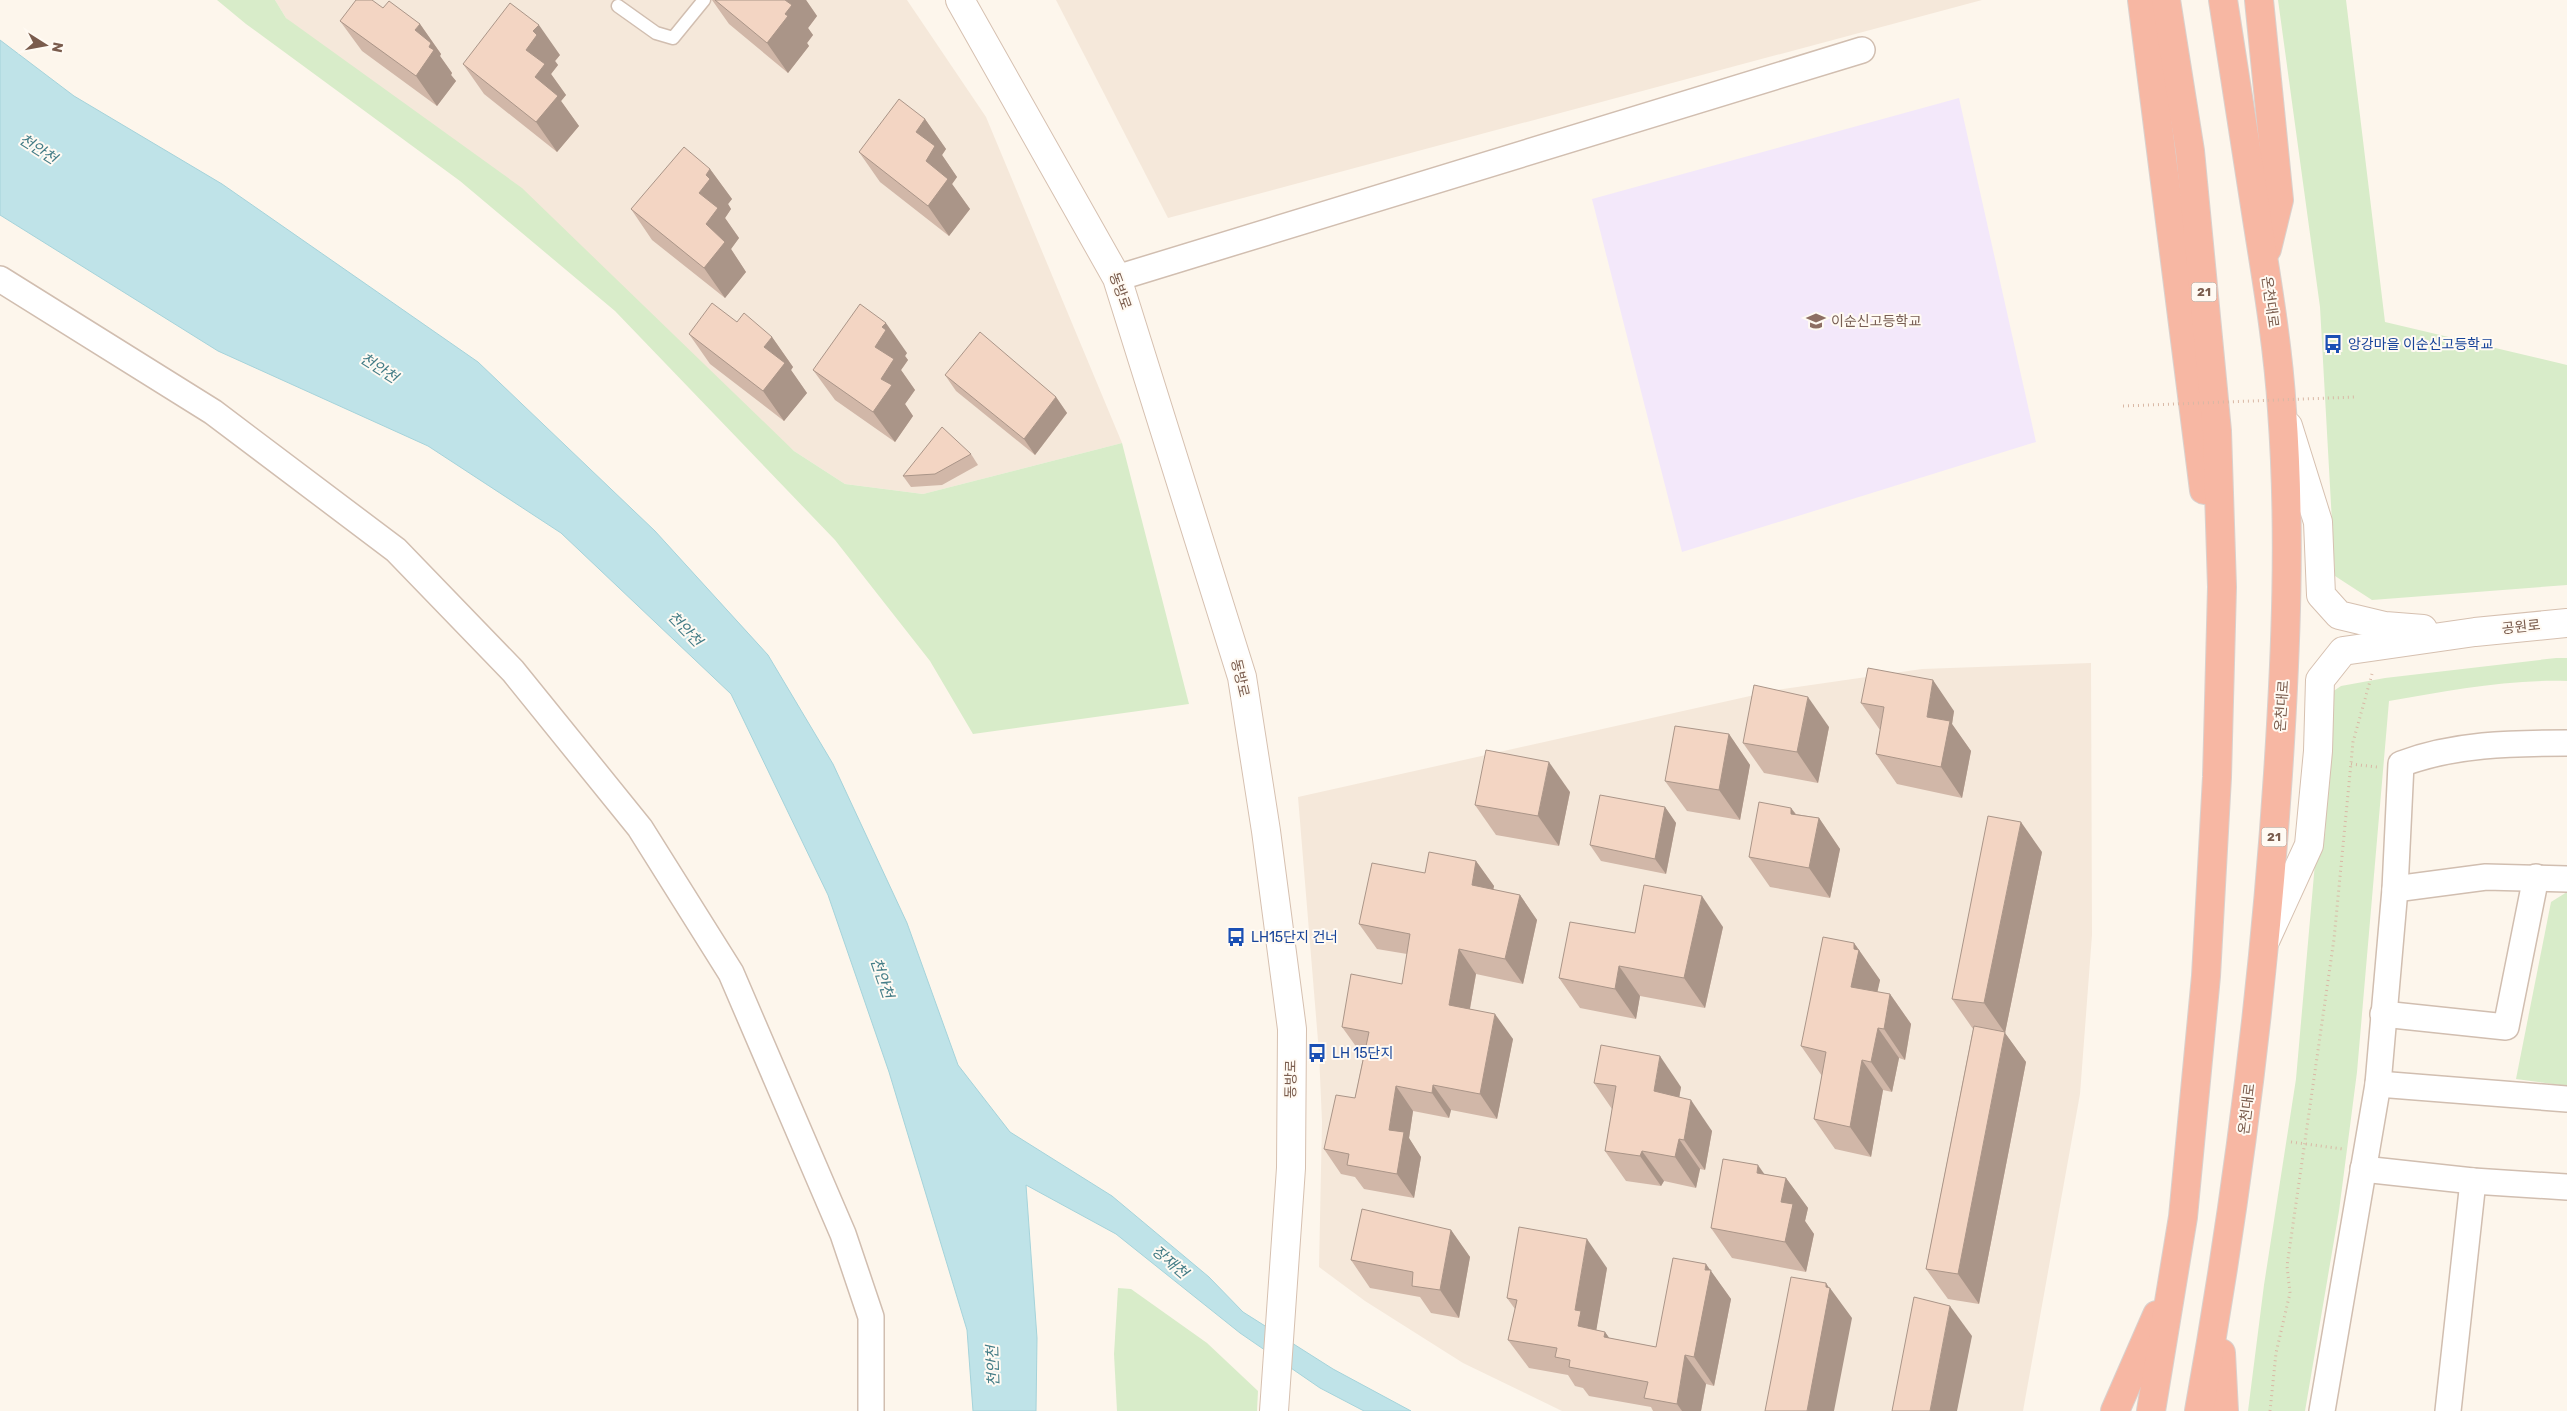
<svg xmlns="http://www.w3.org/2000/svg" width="2567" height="1411" font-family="Rubik,'Noto Sans KR',sans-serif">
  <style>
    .residential { fill: #f5e8da }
    .education { fill: #f3e8fa }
    .green { fill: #d8ecc9 }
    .water { fill: #bfe3e8; stroke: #a5d3da }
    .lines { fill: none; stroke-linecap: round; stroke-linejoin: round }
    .lane-casing { stroke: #d1beb0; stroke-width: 15 }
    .street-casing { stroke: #d1beb0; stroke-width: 28 }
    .secondary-casing { stroke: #d6c0b0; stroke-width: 30 }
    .highway-casing { stroke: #dad1cd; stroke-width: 30 }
    .path { stroke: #d9b8a5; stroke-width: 3; stroke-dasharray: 1 4; stroke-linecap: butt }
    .lane { stroke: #fff; stroke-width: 12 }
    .street { stroke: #fff; stroke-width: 25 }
    .secondary { stroke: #fff; stroke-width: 28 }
    .highway { stroke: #f7b7a3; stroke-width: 28 }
    .path-bridge { stroke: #d9b8a5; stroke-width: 3; stroke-dasharray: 1 4; stroke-linecap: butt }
    .wall { fill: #d1b7a8 }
    .shaded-wall { fill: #aa9588 }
    .building { fill: #f3d5c3; stroke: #aa9588 }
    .labels { text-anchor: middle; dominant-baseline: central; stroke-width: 4; stroke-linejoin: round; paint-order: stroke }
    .shield { fill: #fffaf3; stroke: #a28b7f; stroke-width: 1 }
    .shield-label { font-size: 12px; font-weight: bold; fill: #7a5c4d }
    .street-label { font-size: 14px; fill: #7a5c4d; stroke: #fffaf3 }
    .education-label { font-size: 14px; fill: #785e54; stroke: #fffaf3; text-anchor: start }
    .transit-label { font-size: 14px; fill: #164399; stroke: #fffaf3; text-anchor: start }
    .water-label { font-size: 15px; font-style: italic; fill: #437c86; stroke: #fffaf3 }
  </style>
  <rect width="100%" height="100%" fill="#fdf6ec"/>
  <g class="residential">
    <path d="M275,0H907L986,117L1122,443L923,494L845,484L794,451L286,18Z"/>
    <path d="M1056,0H1982L1168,218Z"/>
    <path d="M2091,663L2092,935L2080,1094L2023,1411H1562L1463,1363L1365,1301L1319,1267L1322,1122L1319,1053L1298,797L1777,690L1922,669Z"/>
  </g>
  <path class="education" d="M1959,98L2036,442L1682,552L1592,199Z"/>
  <g class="green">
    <path d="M217,0H275L286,18L522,188L794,451L845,484L923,494L1122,443L1189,704L973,734L930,661L835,540L615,311L460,181L246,24Z"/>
    <path d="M2278,0H2346L2385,322L2567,365V585L2372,600L2335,576L2320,307Z"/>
    <path d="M2556,658H2567V681C2507,679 2447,691 2389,701L2357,1072L2339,1211L2305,1411H2248L2264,1285L2296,1079L2315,863L2325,835L2332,692L2341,686L2385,678Z"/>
    <path d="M2567,892V1086L2516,1079L2551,902Z"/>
    <path d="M1118,1288L1131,1289L1207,1343L1258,1391L1257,1411H1117L1114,1354Z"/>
  </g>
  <path class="water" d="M0,40L74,96L222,184L478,362L655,531L768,655L833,764L907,923L958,1065L1010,1132L1112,1196L1209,1277L1243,1312L1333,1369L1411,1411H1364L1320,1388L1240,1333L1116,1234L1026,1185L1037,1338L1036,1411H973L967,1330L889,1072L828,895L731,694L561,533L428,446L218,351L0,215Z"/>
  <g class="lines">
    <g class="lane-casing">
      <path id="lane" d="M618,6L656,33L673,38L704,0"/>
    </g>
    <g class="street-casing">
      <g id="street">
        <path d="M1117,278L1862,50"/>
        <path d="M0,279L213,412L396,550L513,671L640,828L731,973L843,1234L871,1317V1411"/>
        <path d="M2395,889L2486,877L2567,879"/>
        <path d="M2383,1014L2506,1027L2536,877"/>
        <path d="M2378,1084L2567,1099"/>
        <path d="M2363,1169L2473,1181L2567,1187"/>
        <path d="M2322,1411L2378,1084L2395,889L2401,764C2454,744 2511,743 2567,743"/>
        <path d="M2448,1411L2473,1181"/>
      </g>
    </g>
    <g class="secondary-casing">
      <g id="secondary">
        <path d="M960,0L1117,278L1242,677L1266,831L1292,1029L1291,1168L1274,1411"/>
        <path d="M2288,426L2318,522L2321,595L2339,615L2385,626L2423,629"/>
        <path d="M2266,939L2309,845L2318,751L2320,680L2343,651L2475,632L2567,623"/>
      </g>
    </g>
    <g class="highway-casing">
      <g id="highway">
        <path d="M2142,0L2204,490"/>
        <path d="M2259,0L2279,200L2267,249"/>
        <path d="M2221,1353L2224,1411"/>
        <path d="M2115,1411L2157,1315"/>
        <path d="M2151,1411L2183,1217L2206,976L2217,777L2222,587L2217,431L2190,151L2166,0"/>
        <path d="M2199,1411C2237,1200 2264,988 2278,774C2286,652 2291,531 2282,410C2278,346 2267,282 2257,219C2246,146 2234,73 2223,0"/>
      </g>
    </g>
    <g class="path">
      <path d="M2351,764L2377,767"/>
      <path d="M2291,1142L2343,1149"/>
      <path d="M2270,1411L2276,1353L2290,1293L2287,1266L2334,939L2353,742L2372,674"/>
    </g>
    <use href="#lane" class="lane"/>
    <use href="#street" class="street"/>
    <use href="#secondary" class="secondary"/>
    <use href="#highway" class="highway"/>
    <path class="path-bridge" d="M2123,406L2355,397"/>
  </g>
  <g class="wall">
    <path d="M712,0H806L817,16L808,28L813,35L807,43L809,46L788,73L729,24Z"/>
    <path d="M383,8L420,24L441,54L440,56L452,73L451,75L456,81L437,106L362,51L340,21Z"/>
    <path d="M560,55L555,61L558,65L551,74L566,95L561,101L579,126L557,152L484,94L463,64Z"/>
    <path d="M925,119L946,149L942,155L957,177L952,184L970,209L949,236L880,182L859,152Z"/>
    <path d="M710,169L732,199L728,204L731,209L725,218L739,238L731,249L746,272L725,298L652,240L631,209Z"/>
    <path d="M737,322L772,337L793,367L791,370L807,393L784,421L710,364L689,334Z"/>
    <path d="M907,353L905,356L908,360L901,370L915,390L905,404L913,416L895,442L835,400L813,370Z"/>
    <path d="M945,375L1056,397L1067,413L1035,455L956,391Z"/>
    <path d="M971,454L978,465L942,485L911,487L903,476Z"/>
    <path d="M1861,703L1954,711L1952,724L1971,751L1962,798L1897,784L1876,754L1880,730Z"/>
    <path d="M1829,727L1818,783L1764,773L1743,743Z"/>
    <path d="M1729,734L1750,765L1740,820L1687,811L1665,781Z"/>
    <path d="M1570,792L1559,846L1496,835L1475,805Z"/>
    <path d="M1665,807L1676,823L1666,874L1601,861L1590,845Z"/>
    <path d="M1791,808L1796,814L1819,818L1840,849L1830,898L1770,887L1749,857Z"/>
    <path d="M2042,852L2005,1033L2026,1062L1979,1304L1948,1299L1926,1269L1973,1029L1952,999Z"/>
    <path d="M1476,861L1494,886L1493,890L1520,895L1537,920L1523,984L1476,974L1470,1009L1513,1039L1497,1119L1451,1110L1449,1118L1413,1111L1409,1138L1421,1157L1414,1198L1364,1189L1355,1177L1341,1174L1324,1149L1355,1098L1364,1053L1360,1052L1342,1027L1402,984L1407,954L1377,949L1359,924L1425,873Z"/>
    <path d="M1723,927L1705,1008L1640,996L1636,1019L1580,1008L1559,978L1635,933Z"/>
    <path d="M1854,943L1880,980L1877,992L1890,994L1911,1024L1905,1060L1899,1058L1892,1092L1883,1090L1871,1157L1835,1149L1814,1119L1822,1076L1801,1046Z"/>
    <path d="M1594,1083L1681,1087L1679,1098L1712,1131L1705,1170L1700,1169L1696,1188L1664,1181L1661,1186L1626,1181L1605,1151L1612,1109Z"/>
    <path d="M1764,1174L1786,1178L1808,1208L1805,1221L1814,1234L1806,1272L1732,1258L1711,1228Z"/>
    <path d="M1451,1230L1470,1257L1459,1318L1431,1313L1420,1297L1370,1288L1351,1260Z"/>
    <path d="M1607,1268L1596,1330L1605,1332L1609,1338L1656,1347L1710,1270L1731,1299L1714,1386L1706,1384L1701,1411H1653L1651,1407L1589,1396L1583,1388L1575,1386L1568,1375L1529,1368L1508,1340L1515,1309L1507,1298Z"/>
  </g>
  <g class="shaded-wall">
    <path d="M785,0H806L817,16L808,28L813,35L807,43L809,46L788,73L767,43L785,14Z"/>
    <path d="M420,24L441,54L440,56L452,73L451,75L456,81L437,106L416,76L415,30Z"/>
    <path d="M539,25L560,55L555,61L558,65L551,74L566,95L561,101L579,126L557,152L536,122L535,77L526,50L533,31Z"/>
    <path d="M925,119L946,149L942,155L957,177L952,184L970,209L949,236L928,206L926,161L916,132Z"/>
    <path d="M710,169L732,199L728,204L731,209L725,218L739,238L731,249L746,272L725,298L704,268L706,224L699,193L706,175Z"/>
    <path d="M886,323L907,353L905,356L908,360L901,370L915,390L905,404L913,416L895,442L873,412L881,379L875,347L882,327Z"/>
    <path d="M772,337L793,367L791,370L807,393L784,421L763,391L764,347Z"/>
    <path d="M1056,397L1067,413L1035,455L1024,439Z"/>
    <path d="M1933,680L1954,711L1952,724L1971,751L1962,798L1941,767L1927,717Z"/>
    <path d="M1808,697L1829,727L1818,783L1797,752Z"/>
    <path d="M1729,734L1750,765L1740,820L1719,790Z"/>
    <path d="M1549,762L1570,792L1559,846L1538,816Z"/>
    <path d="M1665,807L1676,823L1666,874L1655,859Z"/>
    <path d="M1791,808L1813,838L1791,814Z"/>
    <path d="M1819,818L1840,849L1830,898L1809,868Z"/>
    <path d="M2021,822L2042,852L2005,1033L2026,1062L1979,1304L1958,1274L2005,1033L1984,1003Z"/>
    <path d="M1476,861L1494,886L1489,910L1472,885Z"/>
    <path d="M1520,895L1537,920L1523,984L1505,959Z"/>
    <path d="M1702,896L1723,927L1705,1008L1684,978Z"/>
    <path d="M1854,943L1880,980L1872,1017L1851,987Z"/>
    <path d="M1459,949L1476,974L1466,1030L1449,1005Z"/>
    <path d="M1619,966L1640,996L1636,1019L1615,989Z"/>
    <path d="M1890,994L1911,1024L1905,1060L1884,1029Z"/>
    <path d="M1495,1014L1513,1039L1497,1119L1480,1094Z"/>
    <path d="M1878,1028L1899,1058L1892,1092L1871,1062Z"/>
    <path d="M1660,1056L1681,1087L1675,1122L1654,1091Z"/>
    <path d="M1862,1060L1883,1090L1871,1157L1850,1127Z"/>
    <path d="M1433,1085L1451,1110L1449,1118L1432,1093Z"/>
    <path d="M1396,1086L1413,1111L1409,1138L1421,1157L1414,1198L1397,1174L1389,1130Z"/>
    <path d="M1691,1100L1712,1131L1705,1170L1684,1140Z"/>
    <path d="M1679,1139L1700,1169L1696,1188L1675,1157Z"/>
    <path d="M1642,1151L1664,1181L1661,1186L1640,1156Z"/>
    <path d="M1758,1165L1779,1195L1757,1173Z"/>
    <path d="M1786,1178L1808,1208L1805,1221L1814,1234L1806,1272L1785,1242L1781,1202Z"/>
    <path d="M1451,1230L1470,1257L1459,1318L1440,1290Z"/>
    <path d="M1587,1239L1607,1268L1596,1332L1578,1326L1575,1310Z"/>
    <path d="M1706,1264L1731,1299L1714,1386L1694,1357Z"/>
    <path d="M1826,1283L1830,1289V1288L1852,1318L1834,1411H1807Z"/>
    <path d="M1950,1306L1972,1336L1957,1411H1930Z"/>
    <path d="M1605,1332L1625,1360L1604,1337Z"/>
    <path d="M1685,1355L1706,1384L1701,1411H1682L1677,1404Z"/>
  </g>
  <g class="building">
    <path d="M356,0H372L383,8L389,1L420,24L415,30L431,43L429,47L434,50L416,76L340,21Z"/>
    <path d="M715,0H785L792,5L785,14L788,16L767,43Z"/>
    <path d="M510,3L539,25L533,31L537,35L526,50L545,64L535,77L558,96L536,122L463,64Z"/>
    <path d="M899,99L925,119L916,132L935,146L926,161L948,179L928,206L859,152Z"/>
    <path d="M684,147L710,169L706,175L710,179L699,193L718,208L706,224L725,242L704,268L631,209Z"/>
    <path d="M712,303L737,322L744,313L772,337L764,347L785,363L763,391L689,334Z"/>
    <path d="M860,304L886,323L882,327L886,330L875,347L894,359L881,379L892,385L873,412L813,370Z"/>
    <path d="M980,332L1056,397L1024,439L945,375Z"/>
    <path d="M942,427L971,454L935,474L903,476Z"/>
    <path d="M1868,668L1933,680L1927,717L1950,721L1941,767L1876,754L1884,707L1861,703Z"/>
    <path d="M1754,685L1808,697L1797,752L1743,743Z"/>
    <path d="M1675,726L1729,734L1719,790L1665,781Z"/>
    <path d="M1486,750L1549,762L1538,816L1475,805Z"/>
    <path d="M1600,795L1665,807L1655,859L1590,845Z"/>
    <path d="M1759,802L1791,808V814L1819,818L1809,868L1749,857Z"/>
    <path d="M1988,816L2021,822L1984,1003L1952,999Z"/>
    <path d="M1429,852L1476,861L1472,885L1520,895L1505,959L1459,949L1449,1005L1495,1014L1480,1094L1433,1085L1432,1093L1396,1086L1389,1130L1404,1132L1397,1174L1347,1165L1349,1154L1324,1149L1336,1095L1355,1098L1369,1032L1342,1027L1351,974L1402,984L1410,934L1359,924L1372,863L1425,873Z"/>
    <path d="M1644,885L1702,896L1684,978L1619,966L1615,989L1559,978L1570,922L1635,933Z"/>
    <path d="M1823,937L1854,943V949L1859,950L1851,987L1890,994L1884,1029L1878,1028L1871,1062L1862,1060L1850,1127L1814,1119L1826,1052L1801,1046Z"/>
    <path d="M1974,1026L2005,1032L1958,1274L1926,1269Z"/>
    <path d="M1601,1045L1660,1056L1654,1091L1691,1100L1684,1140L1679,1139L1675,1157L1642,1151L1640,1156L1605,1151L1616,1086L1594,1083Z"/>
    <path d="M1723,1159L1758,1165L1757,1173L1786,1178L1781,1202L1793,1204L1785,1242L1711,1228Z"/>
    <path d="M1362,1209L1451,1230L1440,1290L1412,1286L1413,1272L1351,1260Z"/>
    <path d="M1519,1227L1587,1239L1575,1310L1581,1311L1578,1326L1605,1332L1604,1337L1656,1347L1673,1258L1706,1264L1705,1270H1711L1694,1357L1685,1355L1677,1404L1644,1398L1648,1382L1569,1367L1570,1360L1555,1357L1557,1348L1508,1340L1517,1300L1507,1298Z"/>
    <path d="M1791,1277L1826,1283V1287L1830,1288L1807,1411H1765Z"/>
    <path d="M1914,1297L1950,1306L1930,1411H1892Z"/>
  </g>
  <defs>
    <g id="school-bare" transform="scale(1.5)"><path d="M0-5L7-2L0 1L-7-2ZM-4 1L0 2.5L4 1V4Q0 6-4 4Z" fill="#8d6e63" stroke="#fffaf3" stroke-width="2.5" paint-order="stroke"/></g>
    <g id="bus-bare" transform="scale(1.5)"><path d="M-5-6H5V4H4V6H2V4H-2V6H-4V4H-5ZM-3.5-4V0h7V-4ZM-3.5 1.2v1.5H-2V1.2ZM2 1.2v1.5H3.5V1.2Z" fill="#1a4fb4" stroke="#fffaf3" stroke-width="2.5" paint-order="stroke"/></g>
  </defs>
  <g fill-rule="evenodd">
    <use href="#school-bare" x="1816" y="321"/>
    <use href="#bus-bare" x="2333" y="344"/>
    <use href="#bus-bare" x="1236" y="937"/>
    <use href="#bus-bare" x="1317" y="1053"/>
  </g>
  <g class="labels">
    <g class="shield">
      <rect x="2191.5" y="282.5" width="25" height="19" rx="4"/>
      <rect x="2261.5" y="827.5" width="25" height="19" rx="4"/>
    </g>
    <g class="shield-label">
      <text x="2204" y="292">21</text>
      <text x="2274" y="837">21</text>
    </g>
    <g class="street-label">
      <text transform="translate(1120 291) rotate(70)">동방로</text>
      <text transform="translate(2270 302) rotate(82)">온천대로</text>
      <text transform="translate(2521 627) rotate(-6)">공원로</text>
      <text transform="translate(1240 678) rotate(77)">동방로</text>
      <text transform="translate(2282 706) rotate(-86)">온천대로</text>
      <text transform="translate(1291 1079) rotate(-89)">동방로</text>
      <text transform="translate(2247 1109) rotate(-83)">온천대로</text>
    </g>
    <g class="education-label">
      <text x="1831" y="321">이순신고등학교</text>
    </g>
    <g class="transit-label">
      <text x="2348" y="344">앙강마을 이순신고등학교</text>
      <text x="1251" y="937">LH15단지 건너</text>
      <text x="1332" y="1053">LH 15단지</text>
    </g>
    <g class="water-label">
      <text transform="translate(38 149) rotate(33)">천안천</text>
      <text transform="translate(379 368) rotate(33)">천안천</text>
      <text transform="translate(685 629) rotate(46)">천안천</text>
      <text transform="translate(882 978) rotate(71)">천안천</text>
      <text transform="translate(1170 1262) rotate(40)">장재천</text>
      <text transform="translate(993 1366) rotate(-92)">천안천</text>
    </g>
  </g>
  <g transform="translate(45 45) rotate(101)" stroke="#fffaf3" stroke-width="4" paint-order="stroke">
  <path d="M0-4L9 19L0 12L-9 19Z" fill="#7a5c4d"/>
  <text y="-8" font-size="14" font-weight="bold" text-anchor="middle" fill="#7a5c4d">N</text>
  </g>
</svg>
